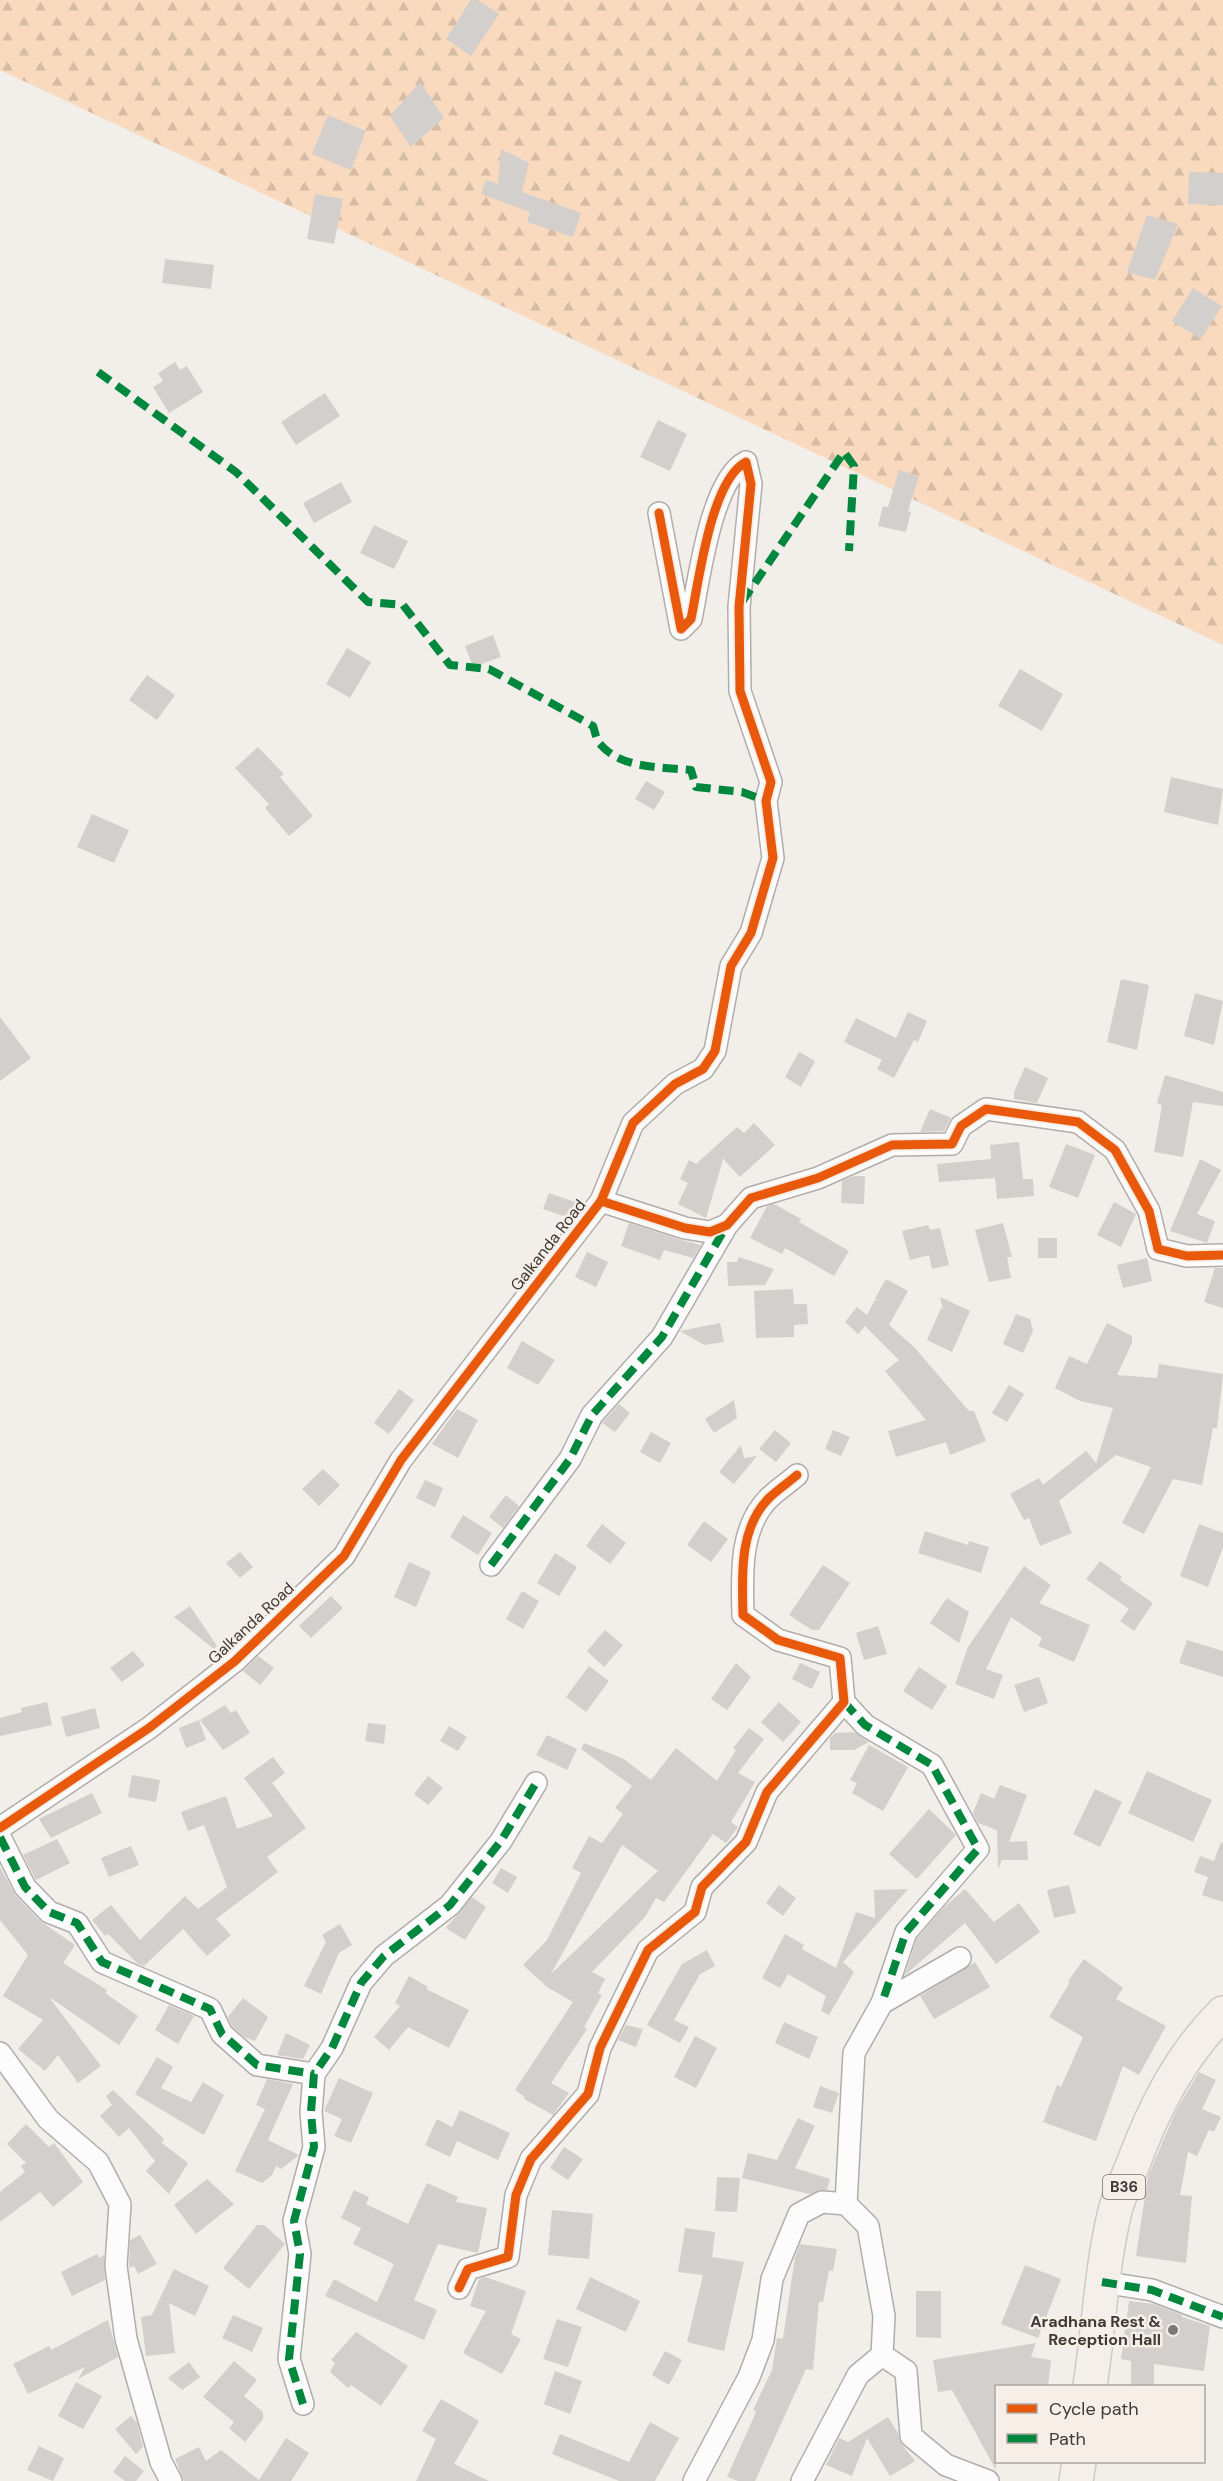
<svg xmlns="http://www.w3.org/2000/svg" width="1223" height="2481" font-family="'DM Sans',sans-serif">
  <style>
    .forest { fill: url(#forest-firs) }
    .building { fill: #d3cfcc; fill-rule: evenodd }
    .lines { fill: none; stroke-linecap: round; stroke-linejoin: round }
    .street-casing { stroke: #b1adaa; stroke-width: 24 }
    .primary-casing { stroke: #cccac8; stroke-width: 36 }
    .street { stroke: #fdfcfc; stroke-width: 21 }
    .primary { stroke: #f4efeb; stroke-width: 33 }
    .quiet { stroke: #00873e; stroke-width: 8; stroke-dasharray: 15 8; stroke-linecap: butt }
    .cycleway-casing { stroke: #f6eee7; stroke-width: 13 }
    .cycleway { stroke: #e8590c; stroke-width: 9 }
    .poi-dot { fill: #7c7976; stroke: #f6eee7; stroke-width: 2 }
    .labels { text-anchor: middle; dominant-baseline: central; stroke-width: 5; stroke-linejoin: round; paint-order: stroke }
    .shield { fill: #f6eee7; stroke: #74706c; stroke-width: 1.5 }
    .shield-label { font-size: 15px; font-weight: bold; fill: #3d3a37 }
    .street-label { font-size: 16px; fill: #3d3a37; stroke: #f6eee7 }
    .poi-label { font-size: 16px; font-weight: bold; fill: #3d3a37; stroke: #f6eee7; text-anchor: end }
  </style>
  <defs>
    <pattern id="forest-firs" width="22" height="20" patternUnits="userSpaceOnUse" patternTransform="scale(1.5)"><rect width="22" height="20" fill="#f9dabe"/><path d="M5 1l3.5 6h-7zM16 11l3.5 6h-7z" fill="#d6bca4"/></pattern>
  </defs>
  <rect width="100%" height="100%" fill="#f2eeea"/>
  <path class="forest" d="M0,0H1223V645L0,70Z"/>
  <g class="building">
    <path d="M471,0H478L499,14L471,56L446,39Z"/>
    <path d="M420,82L444,118L411,147L390,116Z"/>
    <path d="M328,115L366,131L351,170L312,154Z"/>
    <path d="M501,149L529,163L522,192L581,213L573,237L527,222L530,212L481,194L486,180L498,184Z"/>
    <path d="M1189,172L1223,173V205L1188,204Z"/>
    <path d="M315,194L343,199L334,244L307,239Z"/>
    <path d="M1147,215L1178,224L1155,280L1127,272Z"/>
    <path d="M165,259L214,265L211,289L162,283Z"/>
    <path d="M1193,288L1222,306L1201,339L1172,321Z"/>
    <path d="M175,362L180,370L187,366L203,392L169,413L153,387L163,381L158,373Z"/>
    <path d="M325,393L340,416L296,445L281,422Z"/>
    <path d="M658,420L687,434L670,471L640,457Z"/>
    <path d="M899,470L919,476L908,511L911,512L906,532L878,526L883,506L888,507Z"/>
    <path d="M341,482L352,502L314,523L303,503Z"/>
    <path d="M374,525L408,541L394,569L360,553Z"/>
    <path d="M493,635L501,657L473,667L465,646Z"/>
    <path d="M347,648L371,662L350,698L326,684Z"/>
    <path d="M1020,669L1063,694L1042,731L998,706Z"/>
    <path d="M147,675L175,695L157,720L129,700Z"/>
    <path d="M258,747L284,774L280,777L313,816L289,836L265,808L269,804L235,768Z"/>
    <path d="M1171,777L1223,789L1218,825L1164,812Z"/>
    <path d="M646,781L665,792L654,810L635,799Z"/>
    <path d="M92,814L129,830L114,863L77,847Z"/>
    <path d="M1121,979L1149,985L1137,1050L1107,1042Z"/>
    <path d="M1195,993L1223,1001L1214,1045L1184,1036Z"/>
    <path d="M908,1012L927,1021L918,1042L914,1040L894,1078L877,1069L882,1060L844,1042L856,1018L896,1038Z"/>
    <path d="M0,1017L31,1058L0,1081Z"/>
    <path d="M799,1052L815,1061L801,1087L785,1077Z"/>
    <path d="M1025,1067L1048,1078L1037,1103L1014,1099V1092Z"/>
    <path d="M1165,1075L1223,1092V1106L1193,1102L1183,1157L1154,1152L1162,1105L1157,1103Z"/>
    <path d="M930,1109L951,1118L944,1131L920,1132Z"/>
    <path d="M754,1123L775,1145L740,1177L724,1160V1156L706,1218L678,1204L688,1183L680,1179L689,1160L696,1164L737,1127L744,1133Z"/>
    <path d="M1019,1142L1023,1179H1033L1034,1196L997,1199L995,1178L939,1182L937,1164L991,1159L990,1145Z"/>
    <path d="M1066,1144L1095,1155L1078,1198L1049,1187Z"/>
    <path d="M1200,1159L1221,1170L1197,1214L1215,1221L1207,1243L1170,1231Z"/>
    <path d="M854,1176H865L864,1204L841,1203L842,1181Z"/>
    <path d="M549,1193L575,1202L569,1218L543,1209Z"/>
    <path d="M1114,1202L1136,1214L1121,1247L1097,1235Z"/>
    <path d="M774,1204L801,1219L799,1222L849,1251L834,1276L785,1248L782,1254L750,1238L767,1206Z"/>
    <path d="M629,1223L681,1240L701,1245L693,1258L664,1250L660,1260L621,1246Z"/>
    <path d="M1003,1223L1012,1257H1007L1011,1278L989,1282L975,1230Z"/>
    <path d="M928,1225L930,1230L940,1228L949,1265L932,1269L929,1255L910,1260L902,1231Z"/>
    <rect x="1038" y="1238" width="19" height="20"/>
    <path d="M587,1252L608,1262L596,1287L575,1277Z"/>
    <path d="M739,1257L774,1269L765,1285L728,1286L727,1262H737Z"/>
    <path d="M1147,1258L1152,1281L1123,1288L1117,1265Z"/>
    <path d="M1215,1268H1223V1308L1204,1302Z"/>
    <path d="M886,1279L908,1291L889,1325L914,1347L969,1411H974L986,1441L950,1455L946,1442L896,1457L888,1431L926,1420L885,1371L899,1360L865,1326L858,1334L845,1322L857,1307L867,1315L875,1300L880,1301L875,1299Z"/>
    <path d="M793,1289L794,1304H807L808,1324L794,1325V1337L756,1338L754,1291Z"/>
    <path d="M940,1297L970,1311L952,1352L927,1340L941,1308L943,1309Z"/>
    <path d="M1016,1314L1030,1319L1033,1331L1023,1353L1003,1344Z"/>
    <path d="M720,1323L724,1342L704,1345L680,1331Z"/>
    <path d="M1107,1323L1132,1336V1343L1117,1375L1157,1378L1159,1364L1223,1374L1217,1428H1213L1202,1485L1173,1479L1144,1534L1122,1523L1151,1467L1116,1455L1059,1501L1072,1533L1040,1546L1029,1518L1024,1520L1010,1494L1039,1478L1043,1485L1086,1451L1096,1463L1113,1408L1080,1401L1055,1388L1069,1356L1087,1364Z"/>
    <path d="M522,1341L555,1360L538,1385L507,1368Z"/>
    <path d="M1009,1385L1024,1394L1007,1422L992,1413Z"/>
    <path d="M399,1389L414,1400L389,1434L374,1423Z"/>
    <path d="M734,1400L737,1418L714,1433L705,1419Z"/>
    <path d="M619,1404L630,1413L615,1432L602,1423Z"/>
    <path d="M457,1409L478,1420L458,1458L432,1444Z"/>
    <path d="M775,1430L791,1443L776,1462L759,1449Z"/>
    <path d="M833,1430L850,1437L841,1456L825,1449Z"/>
    <path d="M651,1432L671,1443L660,1463L640,1452Z"/>
    <path d="M741,1445L744,1458L757,1456L734,1484L719,1472Z"/>
    <path d="M323,1469L340,1485L319,1506L302,1489Z"/>
    <path d="M425,1480L443,1488L435,1507L416,1498Z"/>
    <path d="M506,1495L519,1506L503,1528L489,1517Z"/>
    <path d="M463,1515L492,1533L478,1555L450,1537Z"/>
    <path d="M704,1521L728,1539L711,1562L687,1545Z"/>
    <path d="M602,1524L626,1543L610,1564L586,1546Z"/>
    <path d="M1199,1524L1223,1533V1547L1208,1587L1180,1576Z"/>
    <path d="M925,1531L968,1545L969,1541L989,1547L981,1573L918,1553Z"/>
    <path d="M240,1552L253,1567L240,1578L226,1563Z"/>
    <path d="M555,1553L577,1567L559,1596L537,1583Z"/>
    <path d="M1100,1561L1122,1577L1120,1580L1153,1603L1134,1631L1120,1621L1129,1609L1086,1579Z"/>
    <path d="M409,1562L431,1572L416,1607L394,1597Z"/>
    <path d="M823,1565L850,1583L819,1630H812L789,1615Z"/>
    <path d="M1024,1566L1051,1585L1039,1603L1090,1625L1074,1662L1038,1646L1042,1638L1011,1617L986,1669L1003,1675L994,1699L955,1684L968,1647Z"/>
    <path d="M522,1591L539,1601L523,1629L506,1619Z"/>
    <path d="M331,1596L343,1608L311,1638L299,1626Z"/>
    <path d="M947,1598L969,1612L959,1643L930,1623Z"/>
    <path d="M190,1606L217,1646L214,1649L174,1617Z"/>
    <path d="M878,1626L887,1654L864,1660L856,1633Z"/>
    <path d="M605,1630L623,1645L604,1667L587,1651Z"/>
    <path d="M1187,1640L1223,1651V1677L1179,1663Z"/>
    <path d="M133,1651L145,1665L122,1682L110,1668Z"/>
    <path d="M258,1656L274,1668L260,1685L243,1671Z"/>
    <path d="M736,1663L751,1677L727,1710L711,1699Z"/>
    <path d="M800,1663L820,1672L812,1689L792,1679Z"/>
    <path d="M589,1666L609,1681L586,1712L566,1697Z"/>
    <path d="M919,1667L947,1686L932,1710L903,1691Z"/>
    <path d="M1039,1677L1048,1703L1024,1712L1014,1685Z"/>
    <path d="M47,1702L52,1725L0,1736V1718L22,1712L21,1708Z"/>
    <path d="M779,1702L801,1722L783,1742L761,1722Z"/>
    <path d="M225,1705L231,1713L236,1710L250,1733L223,1750L200,1720Z"/>
    <path d="M95,1708L100,1728L66,1737L61,1717Z"/>
    <path d="M199,1720L206,1740L186,1748L179,1728Z"/>
    <path d="M368,1723L386,1725L384,1744L365,1741Z"/>
    <path d="M449,1726L467,1737L458,1751L440,1741Z"/>
    <path d="M749,1728L764,1739L738,1773L755,1782L731,1822L738,1827L726,1843L713,1834L664,1902L656,1898L645,1917L592,1972L605,1979L598,1993L602,1995L584,2027L587,2029L551,2083L569,2093L553,2115L524,2099L525,2097L515,2090L573,2002L547,1987L523,1965L547,1940L581,1873L572,1868L589,1836L602,1843L623,1814L615,1808L632,1786L581,1749L584,1743L624,1759L651,1780L676,1748L717,1781L736,1750L733,1748ZM622,1845L658,1871L551,1974Z"/>
    <path d="M854,1732L869,1742L854,1750H830V1738L835,1733Z"/>
    <path d="M547,1735L577,1749L567,1770L536,1755Z"/>
    <path d="M869,1745L908,1767L883,1811L852,1793L857,1783L850,1780Z"/>
    <path d="M273,1757L285,1773L272,1783L306,1828L267,1857L278,1872L216,1919L231,1935L207,1956L183,1929L144,1966L138,1964L108,1934L105,1936L92,1920L111,1905L140,1940L185,1896L198,1909L227,1887L204,1825L188,1831L181,1812L226,1796L237,1829L273,1816L244,1778Z"/>
    <path d="M1147,1771L1212,1800L1193,1842L1128,1813Z"/>
    <path d="M132,1775L160,1780L156,1802L128,1797Z"/>
    <path d="M428,1776L443,1788L428,1805L414,1794Z"/>
    <path d="M1000,1785L1027,1795L1009,1842L1027,1841L1028,1860H1002L998,1869L997,1830L978,1823L973,1813L981,1793L994,1799Z"/>
    <path d="M1095,1789L1122,1802L1100,1847L1073,1834Z"/>
    <path d="M92,1793L102,1813L51,1838L39,1819Z"/>
    <path d="M929,1809L956,1835L917,1879L889,1854Z"/>
    <path d="M57,1839L70,1863L36,1880L23,1855Z"/>
    <path d="M1221,1842L1223,1843V1902L1202,1895L1208,1877L1194,1872L1200,1856L1214,1861Z"/>
    <path d="M131,1846L139,1865L109,1877L101,1858Z"/>
    <path d="M0,1867L16,1896L40,1921L75,1945L63,1963L107,1990L105,1993L138,2016L119,2045L49,1997L101,2066L78,2083L58,2055L45,2071L18,2049L43,2020L3,1996L28,1955L0,1920Z"/>
    <path d="M501,1868L517,1877L508,1893L492,1883Z"/>
    <path d="M779,1885L796,1898L783,1916L766,1903Z"/>
    <path d="M1069,1885L1076,1913L1054,1918L1047,1890Z"/>
    <path d="M908,1889L843,1962L854,1972L829,2015L821,2011L826,1996L788,1974L780,1988L762,1978L785,1934L804,1945L802,1949L836,1968L856,1912L875,1918L874,1890Z"/>
    <path d="M965,1889L994,1922L1019,1903L1040,1932L996,1964L965,1923L905,1975L917,1938L944,1907Z"/>
    <path d="M472,1897L486,1907L465,1940L446,1928Z"/>
    <path d="M340,1924L352,1945L339,1953L321,1994L304,1986L326,1942L322,1935Z"/>
    <path d="M707,1950L715,1966L700,1974L674,2020L689,2027L680,2043L647,2025L682,1964Z"/>
    <path d="M1084,1959L1123,1988L1116,1999L1166,2026L1139,2075L1123,2066L1096,2141L1043,2122L1057,2085L1061,2087L1083,2037L1049,2017L1070,1982L1068,1981Z"/>
    <path d="M975,1962L990,1987L934,2019L920,1996Z"/>
    <path d="M409,1976L428,1987L426,1989L469,2010L449,2048L408,2027L389,2050L374,2037L400,2006L395,2003Z"/>
    <path d="M243,1998L268,2017L255,2041L244,2037L232,2026L228,2017Z"/>
    <path d="M169,2005L194,2016L178,2044L155,2030Z"/>
    <path d="M784,2022L818,2037L809,2059L775,2043Z"/>
    <path d="M626,2025L643,2029L636,2047L618,2040Z"/>
    <path d="M286,2033L310,2045L303,2059L277,2055Z"/>
    <path d="M695,2036L717,2048L696,2088L674,2077Z"/>
    <path d="M157,2057L173,2067L161,2088L191,2102L203,2082L224,2095L204,2135L135,2094Z"/>
    <path d="M1199,2072L1216,2080L1202,2109L1221,2117L1214,2132L1209,2130L1197,2156L1188,2152L1180,2195L1192,2196L1186,2263L1136,2256L1148,2176L1176,2111Z"/>
    <path d="M339,2078L373,2093L351,2143L334,2136L342,2119L324,2111Z"/>
    <path d="M267,2079L293,2084L268,2140L299,2155L281,2169L276,2166L272,2175L262,2183L235,2171L265,2109L256,2105Z"/>
    <path d="M820,2086L839,2093L832,2113L813,2107Z"/>
    <path d="M113,2090L164,2139L162,2143L188,2163L169,2194L146,2171L155,2161L129,2128L119,2137L100,2116L112,2105L106,2096Z"/>
    <path d="M460,2110L510,2133L498,2160L457,2141L450,2157L425,2145L437,2119L452,2127Z"/>
    <path d="M798,2118L815,2126L795,2168L830,2179L827,2190L809,2194L742,2178L748,2153L777,2160Z"/>
    <path d="M26,2124L49,2147L54,2143L83,2182L53,2207L40,2192L0,2222V2192L25,2172L21,2166L26,2163L7,2144Z"/>
    <path d="M564,2147L583,2159L568,2180L550,2168Z"/>
    <path d="M717,2177L740,2178L737,2212L715,2211Z"/>
    <path d="M207,2179L234,2204L196,2234L174,2205Z"/>
    <path d="M427,2183L458,2197L456,2202L487,2208L478,2253L438,2244L414,2300L437,2310L424,2340L325,2296L334,2279L377,2302L394,2264L353,2244L361,2228L341,2218L354,2190L369,2197L366,2204L408,2224Z"/>
    <path d="M552,2210L593,2214L589,2259L548,2255Z"/>
    <path d="M257,2225H264L285,2244L249,2289L223,2268Z"/>
    <path d="M685,2228L715,2232L712,2257L744,2262L724,2351L687,2342L703,2275L678,2272Z"/>
    <path d="M140,2235L157,2264L138,2274L134,2266L129,2268V2266L130,2240Z"/>
    <path d="M800,2244L837,2249L833,2271L829,2270L823,2302L819,2301L813,2370L806,2369L755,2481H738L727,2477L756,2412L753,2410L772,2370L777,2338L783,2339L795,2257Z"/>
    <path d="M97,2254L99,2258L104,2255L105,2280L72,2296L61,2272Z"/>
    <path d="M1025,2265L1061,2279L1038,2338L1001,2324Z"/>
    <path d="M174,2269L209,2286L195,2316L169,2303L175,2353L146,2356L141,2317L152,2315Z"/>
    <path d="M485,2277L526,2291L511,2334L521,2339L502,2374L463,2353L486,2311L470,2306L479,2279Z"/>
    <path d="M590,2277L640,2301L626,2332L576,2309Z"/>
    <path d="M916,2291H941V2338L916,2337Z"/>
    <path d="M1129,2301L1154,2304L1182,2315V2317L1210,2326L1204,2371L1154,2364V2386H1131V2361L1121,2359Z"/>
    <path d="M233,2315L263,2328L252,2352L222,2338Z"/>
    <path d="M557,2319L582,2327L568,2367L543,2359Z"/>
    <path d="M108,2320L118,2357L78,2379L85,2367L28,2394L13,2364L49,2346L51,2350Z"/>
    <path d="M356,2332L408,2366L381,2406L351,2385L348,2388L330,2372L335,2363L331,2360Z"/>
    <path d="M1036,2343L1031,2357L1051,2360L1048,2386H996V2470L952,2390L938,2392L933,2360Z"/>
    <path d="M665,2351L682,2360L669,2385L652,2375Z"/>
    <path d="M234,2361L257,2380L244,2396L263,2412V2419L245,2442L229,2428L234,2422L203,2397Z"/>
    <path d="M189,2362L200,2377L182,2390L168,2378Z"/>
    <path d="M555,2371L582,2381L570,2414L544,2404Z"/>
    <path d="M76,2382L102,2396L83,2429L58,2416Z"/>
    <path d="M441,2399L479,2421L454,2464L489,2481H416L436,2439L422,2431Z"/>
    <path d="M131,2416L137,2423L143,2447L136,2454L115,2429Z"/>
    <path d="M888,2417L898,2433L900,2442L915,2461L890,2476L867,2438L852,2476L826,2465L839,2438L848,2442Z"/>
    <path d="M650,2422L679,2438L655,2481H619L552,2454L560,2434L629,2462Z"/>
    <path d="M286,2438L309,2453L291,2481H184L175,2459L199,2447L206,2461L221,2450L259,2480Z"/>
    <path d="M39,2446L64,2458L53,2481L27,2470Z"/>
    <path d="M125,2456L144,2471L136,2481H125L113,2472Z"/>
  </g>
  <g class="lines">
    <g class="street-casing">
      <g id="street">
        <path d="M601,1201L633,1123L675,1084L703,1069L715,1051L731,966L751,933L773,858L766,801L771,782L740,691L739,607L751,484L746,462C711,480 699,580 691,619L681,629L659,513"/>
        <path d="M491,1565L570,1459L592,1415L662,1337L727,1225"/>
        <path d="M844,1702L865,1725L932,1765L978,1849L906,1932L882,2003"/>
        <path d="M0,1828L149,1728L235,1661L344,1556L401,1460L601,1201L685,1228L710,1232L727,1225L751,1198L818,1178L892,1145L952,1144L961,1126L986,1109L1078,1122L1115,1150L1149,1211L1158,1249L1187,1256L1223,1255"/>
        <path d="M0,1837L25,1887L49,1912L77,1923L102,1962L210,2009L222,2034L257,2065L314,2074"/>
        <path d="M0,2053L48,2119L98,2162L120,2204L116,2266L126,2339L161,2462L171,2481"/>
        <path d="M846,2204L854,2053L882,2003L960,1958"/>
        <path d="M1102,2282L1152,2290L1223,2317"/>
        <path d="M459,2288L468,2269L508,2257L516,2195L531,2159L588,2094L600,2048L648,1950L695,1912L702,1887L746,1842L767,1792L844,1702L840,1658L778,1640L743,1615C742,1576 739,1529 768,1499C777,1490 788,1483 797,1475"/>
        <path d="M303,2404L289,2359L300,2254L294,2221L314,2147L311,2112L314,2074L332,2048L361,1983L384,1956L450,1905L501,1841L536,1783"/>
        <path d="M694,2481L749,2377L763,2340L772,2279L799,2214L822,2202L846,2204L868,2226L884,2316L882,2355"/>
        <path d="M802,2481L858,2375L882,2355L906,2371L911,2436L946,2465L988,2481"/>
      </g>
    </g>
    <g class="primary-casing">
      <g id="primary">
        <path d="M1090,2386C1099,2328 1101,2269 1115,2211C1119,2195 1127,2179 1133,2164C1154,2108 1180,2056 1223,2013"/>
        <path d="M1076,2481L1079,2462"/>
      </g>
    </g>
    <use href="#street" class="street"/>
    <use href="#primary" class="primary"/>
    <g class="quiet">
      <path d="M98,372L236,472L368,602L403,605L450,665L489,669L593,726C595,731 596,740 600,744C621,769 661,767 691,770L696,787L742,792L766,801"/>
      <path d="M742,602L844,452L854,466L849,551"/>
      <path d="M491,1565L570,1459L592,1415L662,1337L727,1225"/>
      <path d="M844,1702L865,1725L932,1765L978,1849L906,1932L882,2003"/>
      <path d="M0,1837L25,1887L49,1912L77,1923L102,1962L210,2009L222,2034L257,2065L314,2074"/>
      <path d="M1102,2282L1152,2290L1223,2317"/>
      <path d="M303,2404L289,2359L300,2254L294,2221L314,2147L311,2112L314,2074L332,2048L361,1983L384,1956L450,1905L501,1841L536,1783"/>
    </g>
    <g class="cycleway-casing">
      <g id="cycleway">
        <path d="M601,1201L633,1123L675,1084L703,1069L715,1051L731,966L751,933L773,858L766,801L771,782L740,691L739,607L751,484L746,462C711,480 699,580 691,619L681,629L659,513"/>
        <path d="M0,1828L149,1728L235,1661L344,1556L401,1460L601,1201L685,1228L710,1232L727,1225L751,1198L818,1178L892,1145L952,1144L961,1126L986,1109L1078,1122L1115,1150L1149,1211L1158,1249L1187,1256L1223,1255"/>
        <path d="M459,2288L468,2269L508,2257L516,2195L531,2159L588,2094L600,2048L648,1950L695,1912L702,1887L746,1842L767,1792L844,1702L840,1658L778,1640L743,1615C742,1576 739,1529 768,1499C777,1490 788,1483 797,1475"/>
      </g>
    </g>
    <use href="#cycleway" class="cycleway"/>
  </g>
  <circle class="poi-dot" cx="1173" cy="2330" r="6"/>
  <g class="labels">
    <rect class="shield" x="1103" y="2175" width="42" height="24" rx="4.5"/>
    <g class="shield-label">
      <text x="1124" y="2187">B36</text>
    </g>
    <g class="street-label">
      <text transform="translate(548 1245) rotate(-52)">Galkanda Road</text>
      <text transform="translate(251 1623) rotate(-43)">Galkanda Road</text>
    </g>
    <g class="poi-label">
      <text x="1161" y="2321">Aradhana Rest &amp;<tspan x="1161" dy="18">Reception Hall</tspan></text>
    </g>
  </g>
  <rect x="995" y="2385" width="210" height="78" fill="#f6eee7" stroke="#aca6a1" stroke-width="1.5"/>
  <rect x="1007" y="2404" width="30" height="9" fill="#e8590c" stroke="#aca6a1" stroke-width="1.5"/>
  <text x="1049" y="2415" font-size="18" fill="#3d3a37">Cycle path</text>
  <rect x="1007" y="2434" width="30" height="9" fill="#00873e" stroke="#aca6a1" stroke-width="1.5"/>
  <text x="1049" y="2445" font-size="18" fill="#3d3a37">Path</text>
</svg>
